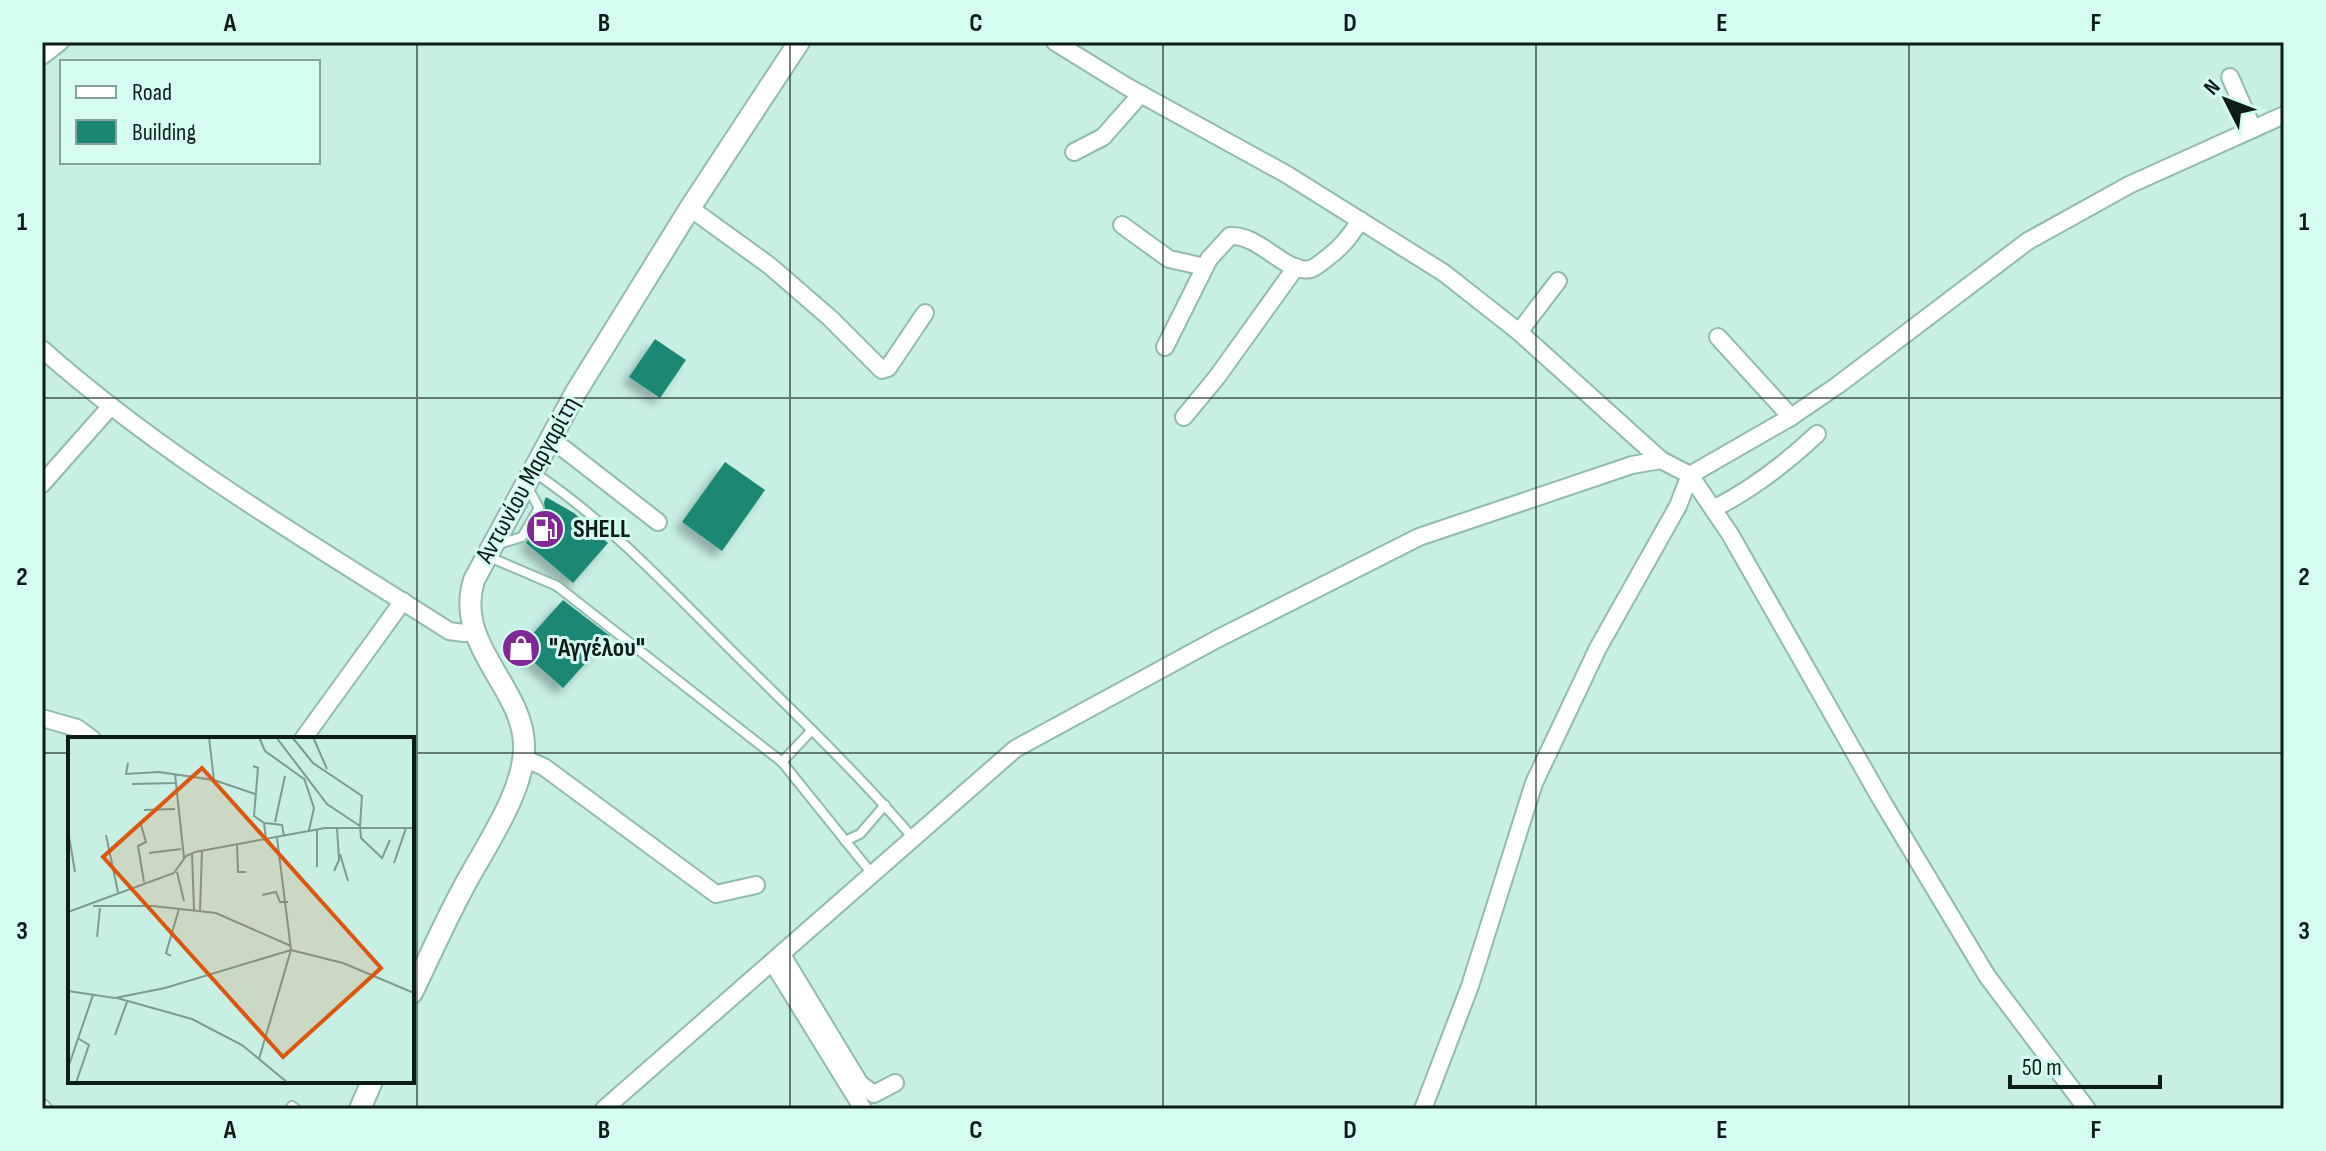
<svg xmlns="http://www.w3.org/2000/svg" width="2326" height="1151" font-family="'Sofia Sans Condensed',sans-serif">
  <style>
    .building { fill: #1b8773; filter: url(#shadow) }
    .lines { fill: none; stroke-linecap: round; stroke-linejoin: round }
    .service-casing { stroke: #93baaf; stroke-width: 12 }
    .minor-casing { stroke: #93baaf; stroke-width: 20 }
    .tertiary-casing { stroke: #93baaf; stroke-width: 24 }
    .service { stroke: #fff; stroke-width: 8 }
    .minor { stroke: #fff; stroke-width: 16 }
    .tertiary { stroke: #fff; stroke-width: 20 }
    .grid { fill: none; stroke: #0d1c18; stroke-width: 2; stroke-opacity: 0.55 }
    .labels { text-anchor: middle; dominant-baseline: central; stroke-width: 6; stroke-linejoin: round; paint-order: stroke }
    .street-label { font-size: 26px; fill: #0d1c18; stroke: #d5fdf2 }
    .poi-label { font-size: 26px; font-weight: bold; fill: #0d1c18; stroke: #d5fdf2; text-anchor: start }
    .inset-road { fill: none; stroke: #7d9b92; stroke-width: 2 }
    .view { fill: #dd560d; fill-opacity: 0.15; stroke: #dd560d; stroke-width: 4 }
    .inset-edge { fill: none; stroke: #0d1c18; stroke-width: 4 }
    .neatline { fill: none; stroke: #0d1c18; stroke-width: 3 }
    .grid-label { font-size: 26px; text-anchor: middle; font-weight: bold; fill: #0d1c18 }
  </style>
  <defs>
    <filter id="shadow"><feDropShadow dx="-7" dy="7" stdDeviation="4" flood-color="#0004"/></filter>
  </defs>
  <rect width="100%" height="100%" fill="#c8efe4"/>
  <g class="building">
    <path d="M655,339L686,360L660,398L629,377Z"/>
    <path d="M725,462L765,490L722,551L682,522Z"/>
    <path d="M546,497L574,513L608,543L573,583L526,543L545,512L544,502Z"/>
    <path d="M563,600L610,636L563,688L519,649Z"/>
  </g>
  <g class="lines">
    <g class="service-casing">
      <g id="service">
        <path d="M535,473C608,522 668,587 730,649C792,711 856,771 913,838"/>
        <path d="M502,543L522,537L539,508L532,495"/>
        <path d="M487,556L557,586L782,762L873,875"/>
        <path d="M782,762L812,730"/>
        <path d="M845,841L860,834L885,805"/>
        <path d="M292,1106L296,1109"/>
      </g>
    </g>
    <g class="minor-casing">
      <g id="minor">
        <path d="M1055,42L1126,86L1286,174L1444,273L1519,332L1661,460L1690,475L1730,534L1882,801L1987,976L2087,1109"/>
        <path d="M42,56L60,42"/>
        <path d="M2230,77L2253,129"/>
        <path d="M1074,152L1103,137L1141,94"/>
        <path d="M690,208L770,266L830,318L882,370L888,368L925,313"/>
        <path d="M1122,225L1169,259L1205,267"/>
        <path d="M1519,332L1558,281"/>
        <path d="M1718,337L1791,417"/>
        <path d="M1165,347L1209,259L1230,236C1260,234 1286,275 1311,269C1316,267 1322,262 1327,258C1341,248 1351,236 1360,220"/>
        <path d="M42,349C166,459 310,542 449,631L464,633L475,632"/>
        <path d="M1184,417L1217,377L1296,267"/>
        <path d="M550,438L658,522"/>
        <path d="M42,484L111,406"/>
        <path d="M1715,508C1754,488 1785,464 1817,434"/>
        <path d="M42,718L77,728L92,739"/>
        <path d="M303,739L403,601"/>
        <path d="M523,758L544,767L716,894L756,885"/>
        <path d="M782,955L860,1084L874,1094L895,1083"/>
        <path d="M773,963L863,1109"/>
        <path d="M42,1108L43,1109"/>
        <path d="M604,1109L1015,749L1217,639L1419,537L1632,465L1661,460"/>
        <path d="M1423,1109L1470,986L1534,783L1598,648L1678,506L1690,475L1791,417L1838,385L2028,241L2129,185L2284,115"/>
      </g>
    </g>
    <g class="tertiary-casing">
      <g id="tertiary">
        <path d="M412,993C428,960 443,926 460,894C481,852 526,792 524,744C522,686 454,645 474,580L576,392L690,208L799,42"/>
        <path d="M360,1109L372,1081"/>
      </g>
    </g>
    <use href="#service" class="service"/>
    <use href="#minor" class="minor"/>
    <use href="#tertiary" class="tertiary"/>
  </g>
  <path class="grid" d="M417,42V1109M790,42V1109M1163,42V1109M1536,42V1109M1909,42V1109M42,398H2284M42,753H70M412,753H2284"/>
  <defs>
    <g id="fuel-disc" transform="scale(2)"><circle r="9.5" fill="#7f2896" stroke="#d5fdf2"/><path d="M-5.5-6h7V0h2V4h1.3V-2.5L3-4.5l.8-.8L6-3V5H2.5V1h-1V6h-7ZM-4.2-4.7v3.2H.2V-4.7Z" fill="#fff"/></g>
    <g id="shop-disc" transform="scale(2)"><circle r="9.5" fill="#7f2896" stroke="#d5fdf2"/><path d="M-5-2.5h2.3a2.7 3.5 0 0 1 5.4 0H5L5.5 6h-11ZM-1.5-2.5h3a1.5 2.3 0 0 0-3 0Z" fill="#fff"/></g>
  </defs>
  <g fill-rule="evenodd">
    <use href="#fuel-disc" x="545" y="529"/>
    <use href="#shop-disc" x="521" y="648"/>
  </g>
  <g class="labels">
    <g class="street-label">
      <text transform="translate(528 480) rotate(-61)">Αντωνίου Μαργαρίτη</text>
    </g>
    <g class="poi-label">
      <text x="573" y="529">SHELL</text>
      <text x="549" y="648">"Αγγέλου"</text>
    </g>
  </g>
  <g transform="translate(68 737)">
    <rect width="346" height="346" fill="#c8efe4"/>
    <path class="inset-road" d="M191,0L197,14L236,42M208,0L259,67L292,89L293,101L314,121L322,103M224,0L245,26L294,59L292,89M245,0L259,32M60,26L58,37L91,35L146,43L141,0M185,29L190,31L186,79L196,86L198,102M107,37L116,121M236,41L246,71L241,93M146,43L187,57M64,47L107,46M76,73L107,72M207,85L217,39M197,86L214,88L216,99M73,88L78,105L70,109L76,145M0,93L7,135M38,98L50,155M169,107L170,135H178M81,116L113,112M124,116L126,173M272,117L280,144M326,126L338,91M249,130V92M266,134L271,123L269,91M109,135L116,164M194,158L208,155L212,165H220M25,169H85L148,176L223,209M132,174L134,113M0,175L106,136L118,119L127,115L257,91H346M29,200L32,171M103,219L98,216L111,172M0,254L47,261L97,251L223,213L275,226L346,256M49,261L124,282L174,308L220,346M47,298L59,265M191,322L223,213L209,101M0,331L25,258M8,346L21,308L11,302"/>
    <path class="view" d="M134,31L313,231L215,320L35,120Z"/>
    <rect width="346" height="346" class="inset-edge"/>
  </g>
  <rect width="2326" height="1151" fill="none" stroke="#d5fdf2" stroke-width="88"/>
  <rect x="60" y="60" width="260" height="104" fill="#d5fdf2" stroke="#85a39b" stroke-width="2"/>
  <rect x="76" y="86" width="40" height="12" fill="#ffffff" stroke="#85a39b" stroke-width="2"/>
  <text x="132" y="100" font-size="24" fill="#0d1c18">Road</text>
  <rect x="76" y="120" width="40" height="24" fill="#1b8773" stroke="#85a39b" stroke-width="2"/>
  <text x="132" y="140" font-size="24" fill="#0d1c18">Building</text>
  <g transform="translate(2226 100) rotate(312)" stroke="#d5fdf2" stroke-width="6" paint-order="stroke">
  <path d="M0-6L14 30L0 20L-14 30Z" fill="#0d1c18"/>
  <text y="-12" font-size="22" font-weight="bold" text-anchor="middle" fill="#0d1c18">N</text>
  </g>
  <path d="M2010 1075v12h150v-12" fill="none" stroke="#0d1c18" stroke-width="4"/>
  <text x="2022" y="1075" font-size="24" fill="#0d1c18" stroke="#d5fdf2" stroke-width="6" paint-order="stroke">50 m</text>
  <rect x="44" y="44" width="2238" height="1063" class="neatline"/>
  <g class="grid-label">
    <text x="230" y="31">A</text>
    <text x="604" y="31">B</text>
    <text x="976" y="31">C</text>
    <text x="1350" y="31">D</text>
    <text x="1722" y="31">E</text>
    <text x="2096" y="31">F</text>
    <text x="22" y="230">1</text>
    <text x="2304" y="230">1</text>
    <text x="22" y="585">2</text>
    <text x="2304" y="585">2</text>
    <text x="22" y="939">3</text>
    <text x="2304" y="939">3</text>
    <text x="230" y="1138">A</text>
    <text x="604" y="1138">B</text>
    <text x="976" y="1138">C</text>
    <text x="1350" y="1138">D</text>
    <text x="1722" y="1138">E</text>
    <text x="2096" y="1138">F</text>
  </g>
</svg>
